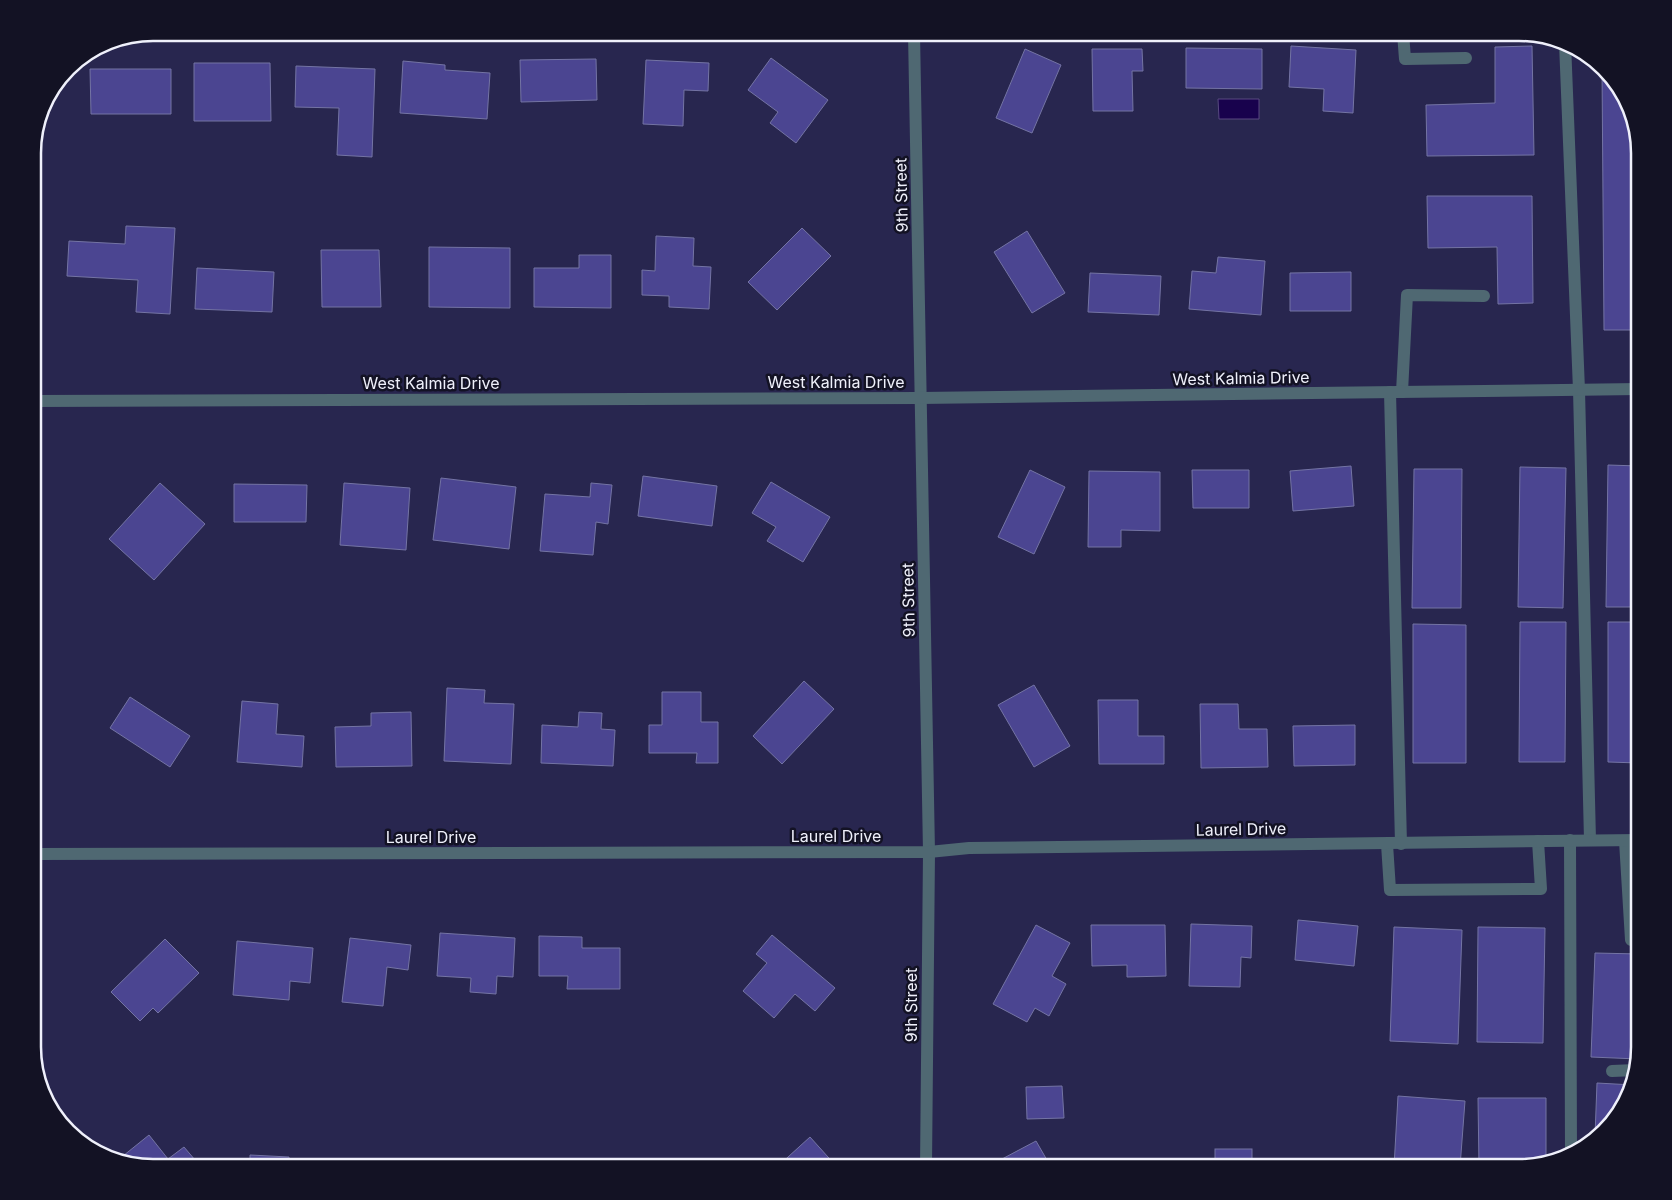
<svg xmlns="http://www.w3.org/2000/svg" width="1672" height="1200" font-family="Inter,sans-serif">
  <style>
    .water { fill: #18024d; stroke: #584981 }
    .building { fill: #4b4591; stroke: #7474a4 }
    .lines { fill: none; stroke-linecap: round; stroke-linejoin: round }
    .service { stroke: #4f6872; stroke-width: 12 }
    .minor { stroke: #4f6872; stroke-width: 12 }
    .labels { text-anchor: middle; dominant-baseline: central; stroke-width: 5; stroke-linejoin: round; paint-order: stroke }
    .street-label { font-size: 16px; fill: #eff0fb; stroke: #131224 }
    .rim { fill: none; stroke: #eff0fb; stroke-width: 2.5 }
  </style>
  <rect width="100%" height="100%" fill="#28264f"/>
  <path class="water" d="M1218,99H1259V119H1219Z"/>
  <g class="building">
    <path d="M1291,46L1356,50L1353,113L1323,111L1324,89L1289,87Z"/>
    <path d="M1532,46L1534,155L1427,156L1426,105L1495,103V47Z"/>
    <path d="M1186,48L1262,49V89L1186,88Z"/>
    <path d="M1025,49L1061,65L1032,133L996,118Z"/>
    <path d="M1092,49H1142L1143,71H1132L1133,111H1093Z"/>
    <path d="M771,58L828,100L796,143L770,123L778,112L748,90Z"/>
    <path d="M596,59L597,100L521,102L520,60Z"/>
    <path d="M646,60L709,63L708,91L684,90L683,126L643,124Z"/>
    <path d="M403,61L445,65V70L490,73L487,119L400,113Z"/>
    <path d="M194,63H270L271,121H194Z"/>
    <path d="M296,66L375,69L372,157L337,155L339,108L295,107Z"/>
    <path d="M90,69H171V114H91Z"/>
    <path d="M1602,69L1627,99L1639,153V330H1604Z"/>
    <path d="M1427,196H1532L1533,303L1498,304L1497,247L1428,248Z"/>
    <path d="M126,226L175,228L170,314L136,312L138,280L67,276L69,241L125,244Z"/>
    <path d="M802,228L831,256L777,310L748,282Z"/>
    <path d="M1027,231L1065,293L1032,313L994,252Z"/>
    <path d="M656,236L694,238L693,266L711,267L709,309L669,307V296L642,295V270L655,271Z"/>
    <path d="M429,247L510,248V308L429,307Z"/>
    <path d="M321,250H379L381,307H322Z"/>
    <path d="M579,255H611V308L534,307V268H579Z"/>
    <path d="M1218,257L1265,261L1261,315L1189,309L1192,271L1216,273Z"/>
    <path d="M197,268L274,272L272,312L195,309Z"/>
    <path d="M1351,272V311H1290V273Z"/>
    <path d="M1090,273L1161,276L1159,315L1088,312Z"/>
    <path d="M1608,465L1639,466V607H1606Z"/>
    <path d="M1351,466L1354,506L1293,511L1290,471Z"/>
    <path d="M1520,467L1566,468L1563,608L1518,607Z"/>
    <path d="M1414,469H1462L1461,608H1412Z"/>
    <path d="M1030,470L1065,487L1034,554L998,537Z"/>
    <path d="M1192,470H1249V508H1193Z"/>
    <path d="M1089,471L1160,472V531L1121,530V547H1088Z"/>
    <path d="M643,476L717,486L712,526L638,516Z"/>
    <path d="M441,478L516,487L509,549L433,540Z"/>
    <path d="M771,482L830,517L803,562L767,541L776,527L752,513Z"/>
    <path d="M160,483L205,524L154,580L109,539Z"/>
    <path d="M344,483L410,488L406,550L340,545Z"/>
    <path d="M591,483L612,485L608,524L596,522L593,555L540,551L545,494L590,497Z"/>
    <path d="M234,484L307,485L306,522H234Z"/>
    <path d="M1520,622H1566L1565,762H1519Z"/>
    <path d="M1608,622H1639V763L1608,762Z"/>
    <path d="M1413,624L1466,625V763H1413Z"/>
    <path d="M804,681L834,709L782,764L753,736Z"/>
    <path d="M1034,685L1070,746L1034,767L998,705Z"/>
    <path d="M447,688L485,690L484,703L514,704L511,764L444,761Z"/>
    <path d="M662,692H701V722H718V763H696L697,753H649V725H662Z"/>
    <path d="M130,697L190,736L170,767L110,728Z"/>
    <path d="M1098,700H1138V736H1164V764H1099Z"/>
    <path d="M242,701L278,704L276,734L304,736L302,767L237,762Z"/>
    <path d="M1200,704H1238L1239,729H1267L1268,767L1201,768Z"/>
    <path d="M411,712L412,766L336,767L335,727L371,726V713Z"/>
    <path d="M579,712L602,713L601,729L615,730L613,766L541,763L542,725L578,727Z"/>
    <path d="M1355,725V765L1294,766L1293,726Z"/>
    <path d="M1298,920L1358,926L1354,966L1295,960Z"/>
    <path d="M1191,924L1252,926L1251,958L1241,957L1240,987L1189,986Z"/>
    <path d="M1036,925L1070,943L1052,976L1066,984L1049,1016L1035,1008L1027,1022L993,1004Z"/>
    <path d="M1091,925H1165L1166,976L1127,977V965L1092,966Z"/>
    <path d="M1394,927L1462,930L1458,1044L1390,1041Z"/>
    <path d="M1478,927L1545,928L1543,1043L1477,1042Z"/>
    <path d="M440,933L515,938L513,977L497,976L496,994L470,992L471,978L437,976Z"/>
    <path d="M772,935L835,988L815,1011L795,994L774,1018L743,991L767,963L756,954Z"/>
    <path d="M539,936L582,937V948H620V989H567L568,976H539Z"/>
    <path d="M350,938L411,945L408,970L387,967L383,1006L342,1002Z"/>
    <path d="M165,939L199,973L158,1013L153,1008L140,1021L111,992Z"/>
    <path d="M237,941L313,948L310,983L290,981L289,1000L233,995Z"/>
    <path d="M1595,953L1639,954L1638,1059L1591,1057Z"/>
    <path d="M1597,1083L1633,1085L1615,1120L1595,1136Z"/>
    <path d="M1062,1086L1064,1118L1027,1119L1026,1087Z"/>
    <path d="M1398,1096L1465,1101L1460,1167H1394Z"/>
    <path d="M1478,1098H1546V1161L1519,1168L1479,1167Z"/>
    <path d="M149,1135L168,1159L184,1147L201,1167H153L119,1162L118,1160Z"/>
    <path d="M810,1137L837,1167H777Z"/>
    <path d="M1036,1141L1051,1167H1007L1002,1159Z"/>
    <rect x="1215" y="1149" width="37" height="18"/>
    <path d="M250,1155L289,1157V1167H250Z"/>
    <path d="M516,1165V1167H441V1166Z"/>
    <rect x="682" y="1165" width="39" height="2"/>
  </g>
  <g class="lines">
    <g class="service">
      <path d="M1403,33L1405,59L1466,58"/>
      <path d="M1565,43L1579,390L1590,840"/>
      <path d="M1390,392L1401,844"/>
      <path d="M1402,392L1407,295L1484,296"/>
      <path d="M1570,840L1571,1155"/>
      <path d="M1625,841L1631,940H1639"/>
      <path d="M1387,844L1390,890L1541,889L1538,841"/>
      <path d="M1612,1071L1636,1070"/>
    </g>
    <g class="minor">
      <path d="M914,33L929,852L926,1167"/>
      <path d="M33,401L920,398L1639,389"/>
      <path d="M33,854L929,852L969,848L1639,840"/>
    </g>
  </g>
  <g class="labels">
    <g class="street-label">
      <text transform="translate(901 195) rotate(-91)">9th Street</text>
      <text transform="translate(1241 378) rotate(-1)">West Kalmia Drive</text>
      <text x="836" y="382">West Kalmia Drive</text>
      <text x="431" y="383">West Kalmia Drive</text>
      <text transform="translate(908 600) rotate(-91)">9th Street</text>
      <text transform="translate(1241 829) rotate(-1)">Laurel Drive</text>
      <text x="836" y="836">Laurel Drive</text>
      <text x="431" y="837">Laurel Drive</text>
      <text transform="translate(911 1005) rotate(-90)">9th Street</text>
    </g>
  </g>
  <path d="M0 0H1672V1200H0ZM153 41H1519A112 112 0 0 1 1631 153V1047A112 112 0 0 1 1519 1159H153A112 112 0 0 1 41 1047V153A112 112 0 0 1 153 41Z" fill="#131224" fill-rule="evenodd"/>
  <path class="rim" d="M153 41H1519A112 112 0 0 1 1631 153V1047A112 112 0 0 1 1519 1159H153A112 112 0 0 1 41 1047V153A112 112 0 0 1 153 41Z"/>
</svg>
